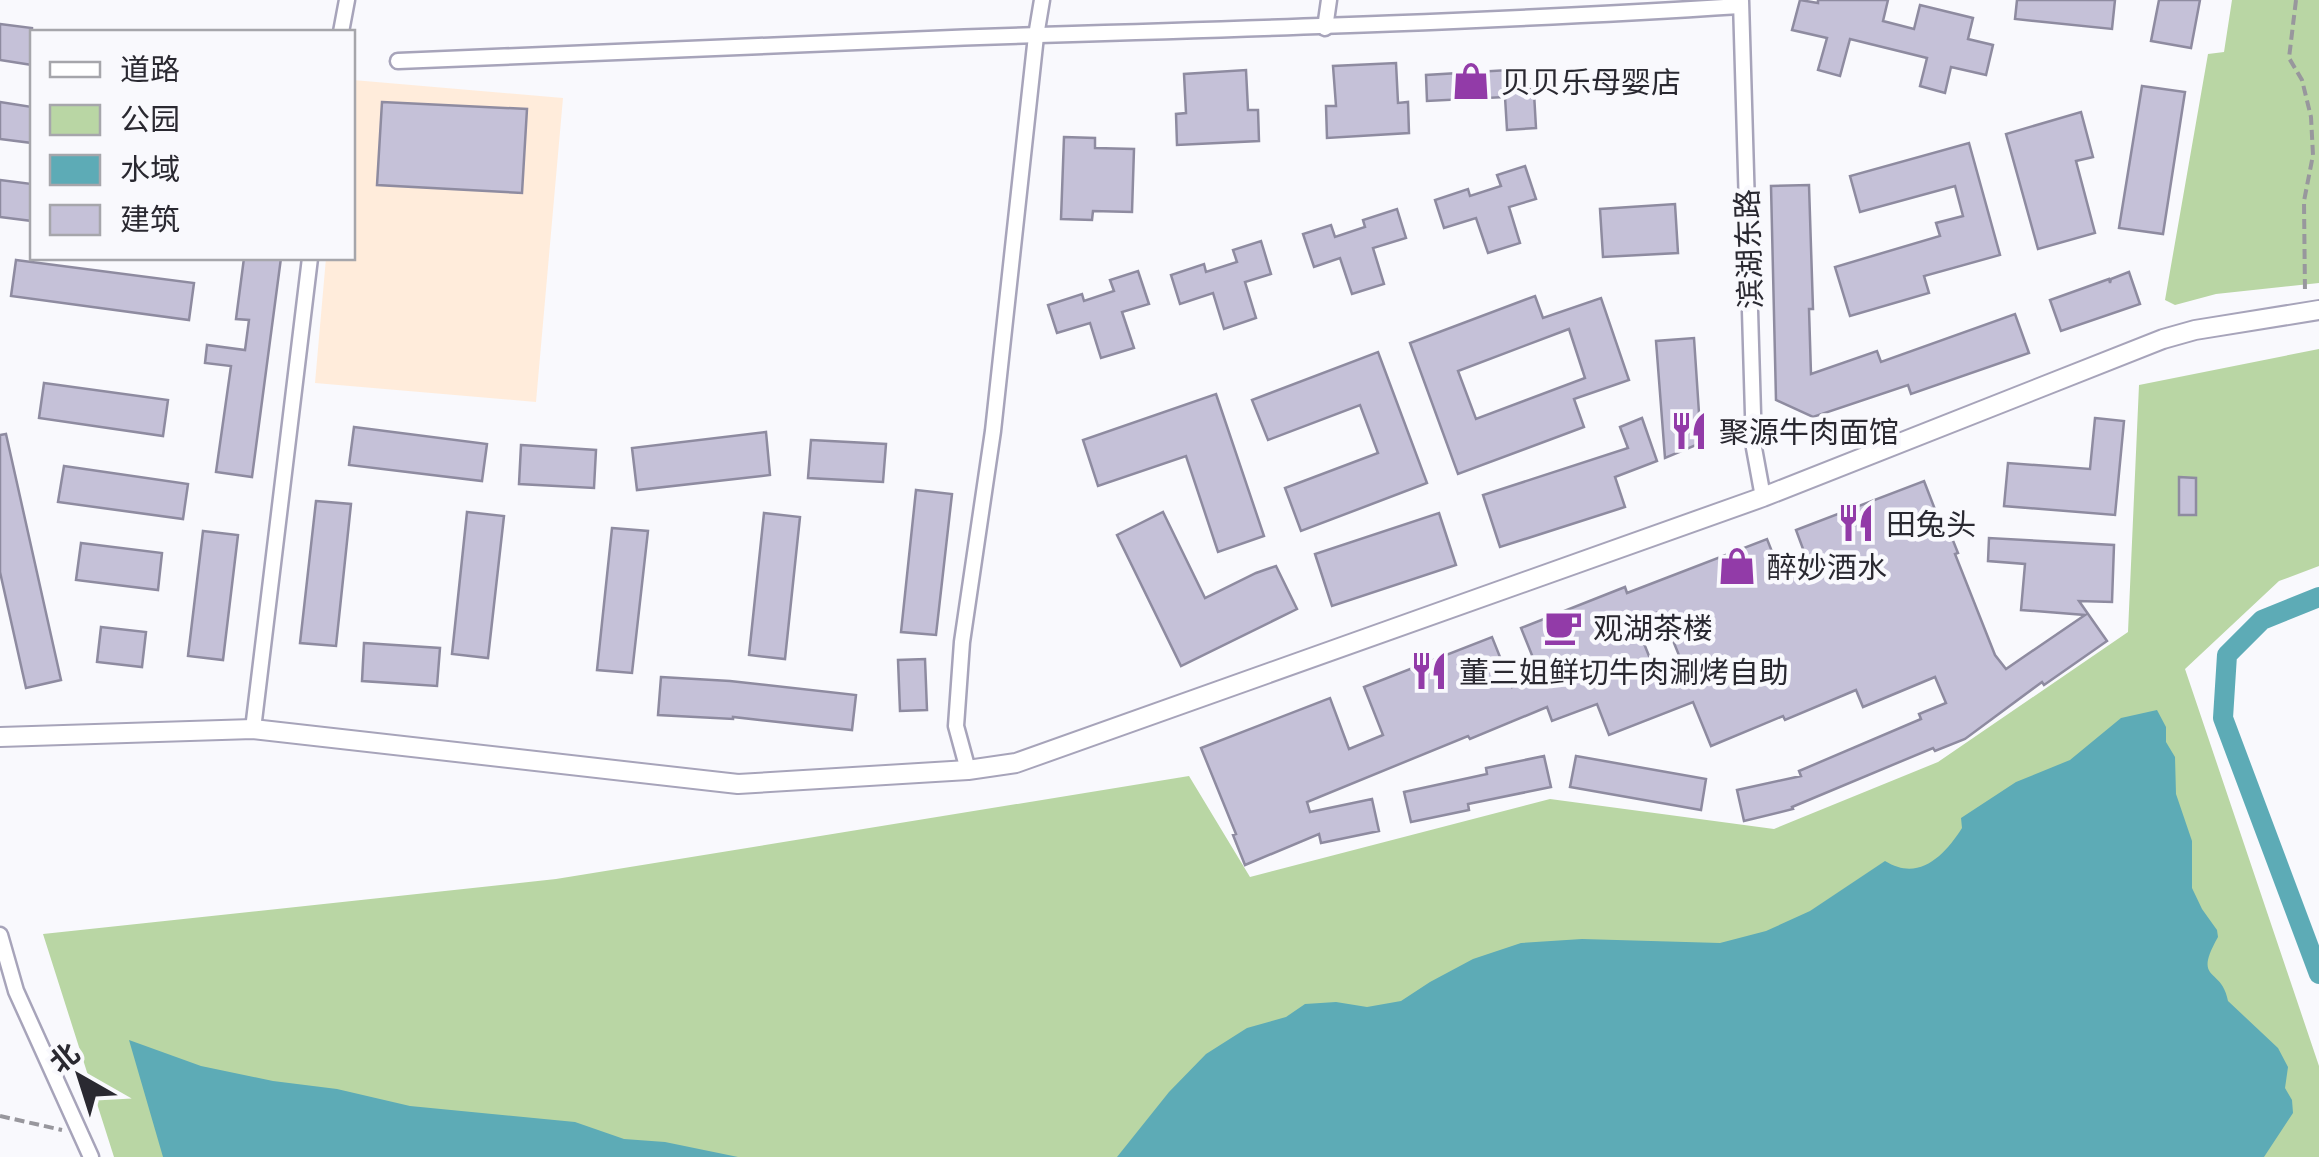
<svg xmlns="http://www.w3.org/2000/svg" width="2319" height="1157" font-family="Manrope,'Noto Sans SC',sans-serif">
  <style>
    .education { fill: #ffecdb }
    .green { fill: #b9d6a4 }
    .water { fill: #5dabb6 }
    .lines { fill: none; stroke-linecap: round; stroke-linejoin: round }
    .canal { stroke: #5dabb6; stroke-width: 20 }
    .building { fill: #c5c1d8; stroke: #8e8ba0; stroke-width: 2.5; fill-rule: evenodd }
    .minor-casing { stroke: #a7a4ba; stroke-width: 19 }
    .tertiary-casing { stroke: #a7a4ba; stroke-width: 22 }
    .path { stroke: #98979d; stroke-width: 4; stroke-dasharray: 10 5; stroke-linecap: butt }
    .minor { stroke: #fff; stroke-width: 14 }
    .tertiary { stroke: #fff; stroke-width: 18 }
    .labels { text-anchor: middle; dominant-baseline: central; stroke-width: 9; stroke-linejoin: round; paint-order: stroke }
    .poi-label { font-size: 30px; fill: #2a2931; stroke: #f9f9fd; text-anchor: start }
    .street-label { font-size: 30px; fill: #2a2931; stroke: #f9f9fd }
  </style>
  <rect width="100%" height="100%" fill="#f9f9fd"/>
  <path class="education" d="M353,80L563,98L536,402L315,383L326,258H352Z"/>
  <g class="green">
    <path d="M2232,0H2319V283L2216,294L2175,305L2165,300L2208,54L2224,52Z"/>
    <path d="M2319,349V566L2279,581L2185,669L2319,1066V1157H114L43,934L556,879L1189,776L1250,877L1550,799L1774,829L1938,762L2128,632L2139,385Z"/>
  </g>
  <g class="water">
    <path d="M2157,710L2166,727V742L2175,757L2176,794L2192,841V888L2202,909L2217,930L2218,937C2192,983 2222,966 2228,1001L2278,1048L2288,1067L2285,1088L2292,1100L2293,1113L2264,1157H1117L1169,1092L1206,1054L1247,1028L1286,1017L1305,1004L1336,1002L1367,1007L1401,1001L1430,982L1473,959L1521,943L1582,939L1720,943L1766,931L1810,911L1885,861C1919,882 1944,856 1962,828L1961,818L2016,782L2070,760L2121,718Z"/>
    <path d="M129,1040L201,1066L273,1081L337,1089L410,1106L575,1122L624,1139L665,1142L738,1157H163Z"/>
  </g>
  <g class="lines">
    <path class="canal" d="M2319,597L2262,620L2227,655L2223,718L2319,974"/>
  </g>
  <g class="building">
    <path d="M1800,0L1818,3V0H1888L1883,21L1914,29L1920,5L1973,18L1968,39L1993,45L1986,75L1951,67L1945,93L1920,86L1927,58L1850,39L1840,76L1818,70L1827,38L1792,30Z"/>
    <path d="M2017,0H2115L2112,29L2015,19Z"/>
    <path d="M2159,0H2200L2191,48L2151,41Z"/>
    <path d="M0,24L32,28V65L0,60Z"/>
    <path d="M1396,63L1398,103L1408,102L1409,133L1327,138L1326,106H1336L1333,66Z"/>
    <path d="M1246,70L1248,110H1258L1259,141L1177,145L1176,114L1186,113L1184,74Z"/>
    <path d="M1509,70L1534,93L1536,128L1507,130L1505,97L1427,101L1426,75Z"/>
    <path d="M2142,86L2185,92L2163,234L2119,228Z"/>
    <path d="M0,102L32,107V143L0,139Z"/>
    <path d="M382,102L527,109L522,193L377,185Z"/>
    <path d="M2081,112L2093,157L2076,161L2095,233L2038,249L2006,134Z"/>
    <path d="M1064,137L1095,138V148L1134,149L1132,212L1093,211L1092,220L1061,219Z"/>
    <path d="M1969,143L2000,255L1924,276L1929,293L1850,316L1835,267L1940,236L1936,223L1963,216L1955,186L1860,212L1850,176Z"/>
    <path d="M1525,166L1536,199L1509,207L1520,243L1488,253L1476,218L1444,228L1435,200L1468,189L1470,196L1501,186L1497,175Z"/>
    <path d="M0,180L32,184V221L0,217Z"/>
    <path d="M1809,185L1813,309H1809L1811,374L1877,351L1881,362L2015,314L2029,353L1911,394L1908,385L1813,417L1776,400L1771,186Z"/>
    <path d="M1675,204L1678,253L1603,257L1600,209Z"/>
    <path d="M1397,209L1406,238L1373,248L1384,284L1352,294L1340,258L1314,267L1303,234L1331,225L1335,237L1365,227L1363,220Z"/>
    <path d="M1261,241L1271,274L1245,282L1256,318L1224,329L1213,293L1180,304L1171,275L1204,264L1206,272L1237,262L1233,250Z"/>
    <path d="M244,258H281L252,477L216,472L231,366L205,363L207,345L245,350L249,320L236,319Z"/>
    <path d="M16,260L194,283L189,320L11,296Z"/>
    <path d="M1138,271L1149,304L1122,312L1134,348L1101,358L1090,323L1057,333L1048,305L1082,294L1084,301L1114,291L1110,280Z"/>
    <path d="M2129,272L2140,304L2061,331L2050,300L2109,279L2110,283L2111,279Z"/>
    <path d="M1535,296L1543,318L1601,298L1629,380L1574,399L1584,427L1458,474L1410,343ZM1569,329L1585,378L1476,419L1458,371Z"/>
    <path d="M1694,338L1701,443L1665,458L1656,341Z"/>
    <path d="M1378,352L1427,483L1301,531L1285,488L1378,453L1360,405L1268,440L1252,400Z"/>
    <path d="M44,383L168,400L163,436L39,418Z"/>
    <path d="M1216,394L1264,536L1218,552L1186,456L1098,486L1083,440Z"/>
    <path d="M1642,418L1657,461L1615,477L1625,507L1500,547L1483,495L1628,448L1620,427Z"/>
    <path d="M2095,418L2124,421L2115,515L2004,506L2008,463L2090,469Z"/>
    <path d="M354,427L487,444L482,481L349,465Z"/>
    <path d="M766,432L770,475L637,490L632,448Z"/>
    <path d="M6,434L61,680L26,688L0,572V435Z"/>
    <path d="M811,440L886,444L883,482L808,478Z"/>
    <path d="M521,445L596,450L594,488L519,484Z"/>
    <path d="M64,466L188,484L183,519L58,502Z"/>
    <path d="M2179,477L2196,478V515H2179Z"/>
    <path d="M1924,481L1941,525L1946,523L1958,553L1955,554L1995,655L2006,669L2085,615L2021,610L2025,564L1988,561L1989,538L2114,545L2112,602L2079,601L2107,641L2044,685L2042,682L1965,739L1935,751L1933,748L1792,807L1793,809L1744,821L1737,790L1801,776L1799,771L1921,719L1919,714L1946,703L1935,677L1863,707L1856,690L1785,720L1783,716L1711,746L1693,702L1609,735L1597,704L1552,721L1547,707L1470,739L1468,736L1307,802L1310,812L1372,799L1379,831L1321,843L1319,834L1245,865L1233,835L1236,834L1201,748L1330,698L1349,749L1383,735L1364,687L1492,637L1512,687L1540,675L1521,628L1625,587L1627,593L1767,539L1782,577L1809,565L1796,530ZM1661,611L1685,670L1659,681L1635,621Z"/>
    <path d="M916,490L952,494L936,635L901,632Z"/>
    <path d="M316,501L351,504L336,646L300,643Z"/>
    <path d="M467,512L504,516L488,658L452,654Z"/>
    <path d="M1163,512L1205,598L1256,573L1276,566L1297,609L1181,666L1117,535Z"/>
    <path d="M764,513L800,517L785,659L749,655Z"/>
    <path d="M1439,513L1456,565L1332,606L1315,554Z"/>
    <path d="M612,528L648,531L632,673L597,670Z"/>
    <path d="M203,531L238,535L223,660L188,656Z"/>
    <path d="M81,543L162,553L158,590L76,580Z"/>
    <path d="M101,627L146,632L142,667L97,662Z"/>
    <path d="M364,643L440,648L437,686L362,681Z"/>
    <path d="M925,659L927,710L900,711L898,660Z"/>
    <path d="M661,677L730,681L856,695L852,730L733,717V719L658,715Z"/>
    <path d="M1544,756L1551,787L1468,804L1469,810L1411,822L1404,792L1487,774L1486,768Z"/>
    <path d="M1576,756L1706,779L1701,810L1570,787Z"/>
  </g>
  <g class="lines">
    <g class="minor-casing">
      <g id="minor">
        <path d="M1741,1L1754,448L1763,497"/>
        <path d="M1325,28L1329,0"/>
        <path d="M341,32L347,0"/>
        <path d="M398,61C611,53 825,42 1039,35C1273,28 1506,21 1740,6"/>
        <path d="M253,729L310,258"/>
        <path d="M968,770L956,726L962,642L993,431L1036,36L1042,0"/>
        <path d="M0,935L16,991L91,1157"/>
      </g>
    </g>
    <g class="tertiary-casing">
      <path id="tertiary" d="M0,737L253,729L738,784L968,770L1016,763L1763,497L2163,339L2195,330L2319,310"/>
    </g>
    <g class="path">
      <path d="M2296,0L2289,58L2302,80L2311,117L2313,155L2304,201L2305,294"/>
      <path d="M0,1116L62,1130"/>
    </g>
    <use href="#minor" class="minor"/>
    <use href="#tertiary" class="tertiary"/>
  </g>
  <defs>
    <g id="shop-bare" transform="scale(3)"><path d="M-5-2.5h2.3a2.7 3.5 0 0 1 5.4 0H5L5.5 6h-11ZM-1.5-2.5h3a1.5 2.3 0 0 0-3 0Z" fill="#923ba8" stroke="#f9f9fd" stroke-width="2.5" paint-order="stroke"/></g>
    <g id="restaurant-bare" transform="scale(3)"><path d="M-5-6h1v4h1v-4h1v4h1v-4h1v5L-1.5 .5V6h-2V.5L-5-1ZM5-6V6H3V1.5H1.5Q1.5-4 5-6Z" fill="#923ba8" stroke="#f9f9fd" stroke-width="2.5" paint-order="stroke"/></g>
    <g id="cafe-bare" transform="scale(3)"><path d="M-5.5-4.5H6V0H3Q3 3.5 0 3.5H-2.5Q-5.5 3.5-5.5 0ZM3-3.2v2h1.7v-2ZM-6 4.5H4V6H-6Z" fill="#923ba8" stroke="#f9f9fd" stroke-width="2.5" paint-order="stroke"/></g>
  </defs>
  <g fill-rule="evenodd">
    <use href="#shop-bare" x="1471" y="81"/>
    <use href="#restaurant-bare" x="1689" y="431"/>
    <use href="#restaurant-bare" x="1856" y="523"/>
    <use href="#shop-bare" x="1737" y="566"/>
    <use href="#cafe-bare" x="1563" y="627"/>
    <use href="#restaurant-bare" x="1429" y="671"/>
  </g>
  <g class="labels">
    <g class="poi-label">
      <text x="1501" y="81">贝贝乐母婴店</text>
      <text x="1719" y="431">聚源牛肉面馆</text>
      <text x="1886" y="523">田兔头</text>
      <text x="1767" y="566">醉妙酒水</text>
      <text x="1593" y="627">观湖茶楼</text>
      <text x="1459" y="671">董三姐鲜切牛肉涮烤自助</text>
    </g>
    <g class="street-label">
      <text transform="translate(1748 249) rotate(-92)">滨湖东路</text>
    </g>
  </g>
  <rect x="30" y="30" width="325" height="230" fill="#f9f9fd" stroke="#a6a6ab" stroke-width="2.5"/>
  <rect x="50" y="62" width="50" height="15" fill="#ffffff" stroke="#a6a6ab" stroke-width="2.5"/>
  <text x="120" y="80" font-size="30" fill="#2a2931">道路</text>
  <rect x="50" y="105" width="50" height="30" fill="#b9d6a4" stroke="#a6a6ab" stroke-width="2.5"/>
  <text x="120" y="130" font-size="30" fill="#2a2931">公园</text>
  <rect x="50" y="155" width="50" height="30" fill="#5dabb6" stroke="#a6a6ab" stroke-width="2.5"/>
  <text x="120" y="180" font-size="30" fill="#2a2931">水域</text>
  <rect x="50" y="205" width="50" height="30" fill="#c5c1d8" stroke="#a6a6ab" stroke-width="2.5"/>
  <text x="120" y="230" font-size="30" fill="#2a2931">建筑</text>
  <g transform="translate(80 1077) rotate(321)" stroke="#f9f9fd" stroke-width="8" paint-order="stroke">
  <path d="M0-8L18 38L0 25L-18 38Z" fill="#2a2931"/>
  <text y="-15" font-size="28" font-weight="bold" text-anchor="middle" fill="#2a2931">北</text>
  </g>
</svg>
